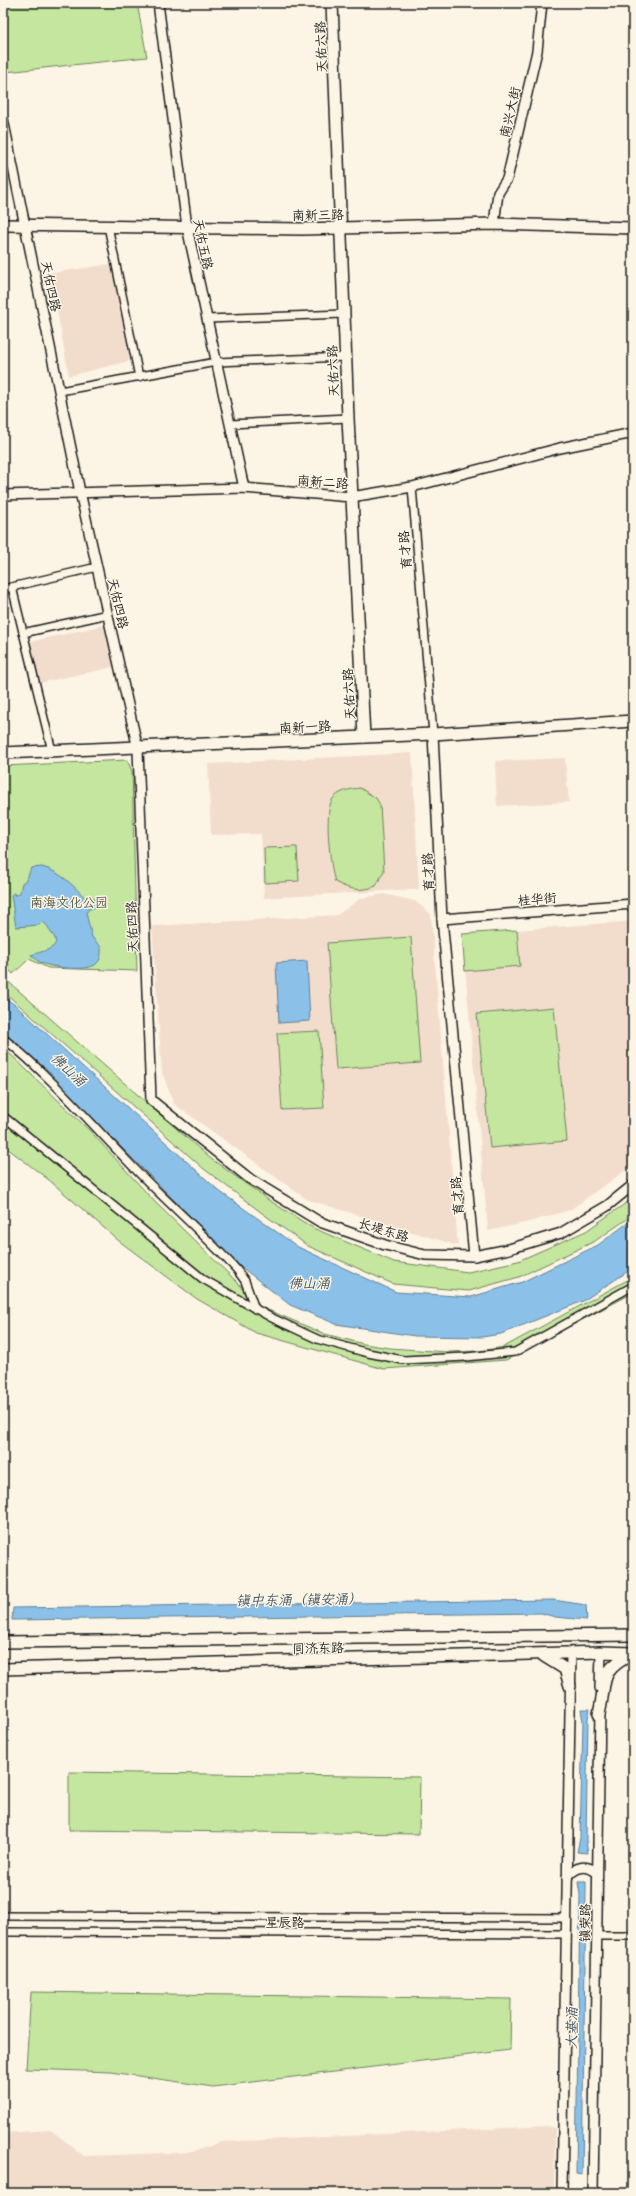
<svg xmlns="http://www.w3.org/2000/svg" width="636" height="2196" font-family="'Playpen Sans','LXGW WenKai TC',sans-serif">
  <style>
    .built { fill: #f2ddcd }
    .green { fill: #c4e69f; stroke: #70815e }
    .water { fill: #8bc1e9; stroke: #5f7f97 }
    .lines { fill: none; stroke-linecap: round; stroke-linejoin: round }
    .minor-casing { stroke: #1c1c1c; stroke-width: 10 }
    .tertiary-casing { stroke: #1c1c1c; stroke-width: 12 }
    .secondary-casing { stroke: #1c1c1c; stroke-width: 14 }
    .minor { stroke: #fcf5e5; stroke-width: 7 }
    .tertiary { stroke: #fcf5e5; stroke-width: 9 }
    .secondary { stroke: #fcf5e5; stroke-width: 11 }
    .labels { text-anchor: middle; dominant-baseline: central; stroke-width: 3; stroke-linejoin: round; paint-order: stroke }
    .street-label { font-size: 13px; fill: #1c1c1c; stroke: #fcf5e5 }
    .park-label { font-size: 13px; fill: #4e5943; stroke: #fcf5e5 }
    .water-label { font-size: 14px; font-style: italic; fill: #435664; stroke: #fcf5e5 }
  </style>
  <rect width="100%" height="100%" fill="#fcf5e5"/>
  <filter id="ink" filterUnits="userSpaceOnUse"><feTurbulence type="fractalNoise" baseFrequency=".025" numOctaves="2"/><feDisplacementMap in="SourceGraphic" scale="8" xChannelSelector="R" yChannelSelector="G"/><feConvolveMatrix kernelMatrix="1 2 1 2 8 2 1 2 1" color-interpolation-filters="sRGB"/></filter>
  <g filter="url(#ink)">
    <g class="built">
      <path d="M111,264L130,361L69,376L50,273Z"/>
      <path d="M104,625L114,667L39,683L30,642Z"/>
      <path d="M412,753L419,889L264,898L261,834L211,835L208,764Z"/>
      <path d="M565,758L569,802L497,806L495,761Z"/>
      <path d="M384,894L415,901L431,914L458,1246L306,1199L174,1104L162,1073L152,926L337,915L361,898Z"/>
      <path d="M633,921V1165L570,1210L529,1222L488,1231L462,934Z"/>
      <path d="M547,2126L555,2128L554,2193H3V2133L51,2130L84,2156L193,2152L221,2142Z"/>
    </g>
    <g class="green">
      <path d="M12,3H137L147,57L6,72L3,57V4Z"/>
      <path d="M127,760L132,771L137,971L48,968L29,959L13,974L3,964V766Z"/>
      <path d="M360,788L376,798L380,805L384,871L376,886C361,892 349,890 335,882C330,866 324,813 332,800C338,791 350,789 360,788Z"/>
      <path d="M297,847L299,881L265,883L264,848Z"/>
      <path d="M517,930L520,966L465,971L462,934Z"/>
      <path d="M411,937L420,1063L336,1069L327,943Z"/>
      <path d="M3,977L210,1158L267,1199L313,1228L394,1262L468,1272L518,1261L586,1231L633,1198V1215L595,1241L519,1277L469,1291L393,1284L308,1246L262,1213L204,1169L3,991Z"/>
      <path d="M554,1007L567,1141L490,1148L477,1014Z"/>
      <path d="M319,1031L324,1108L282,1110L277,1033Z"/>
      <path d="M3,1047L91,1132L155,1202L240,1285L249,1302L325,1334L364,1344L390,1348L447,1352L479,1351L504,1347L633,1277V1293L506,1360L384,1369L256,1333L197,1299L119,1241L49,1180L3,1145Z"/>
      <path d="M69,1772L420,1777L419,1834L69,1830Z"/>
      <path d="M31,1992L511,1999L510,2050L213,2087L111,2072L26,2069Z"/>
    </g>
    <g class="water">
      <path d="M42,867C61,872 74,886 87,900L95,898L97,904L96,907L89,909L86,913L92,937L101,947C101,953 102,959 96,964C87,972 48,968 38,961C36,959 34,957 31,955C43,951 64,948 52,934C48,929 49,925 42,922L39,925L16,927L11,895L14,893L15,896L20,893L22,883L27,879L31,868Z"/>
      <path d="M307,961L310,1021L279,1023L276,963Z"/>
      <path d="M3,997L14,1004L219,1191L298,1247L396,1292L471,1297L522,1282L598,1245L633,1219V1268L583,1301L501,1334L482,1337L415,1336L336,1324L290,1305L240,1266L19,1045L3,1034Z"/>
      <path d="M553,1600L586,1605L587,1620L555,1617L541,1613L12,1620L13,1608Z"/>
      <path d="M581,1709H590L588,1718L586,1840L588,1853L577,1852L580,1838L583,1722Z"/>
      <path d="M578,1882H586V1888L582,2175L576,2174L580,1895Z"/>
    </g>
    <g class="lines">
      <g class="minor-casing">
        <g id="minor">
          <path d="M108,226L139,377"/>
          <path d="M207,319L344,314"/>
          <path d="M60,391L216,362L346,357"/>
          <path d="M230,424L348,418"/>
          <path d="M412,487L433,734"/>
          <path d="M12,587L52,751"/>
          <path d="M3,589L97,567"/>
          <path d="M23,633L108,614"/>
          <path d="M3,1038C52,1077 92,1125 136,1170C169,1204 205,1235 237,1270L245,1281L255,1309"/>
          <path d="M3,1116L203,1279L270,1317L317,1339L368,1353L403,1360L466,1357L515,1352L633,1286"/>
          <path d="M3,1916L567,1918"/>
          <path d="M3,1932L566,1934"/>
          <path d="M597,1936H633"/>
        </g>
      </g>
      <g class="tertiary-casing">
        <g id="tertiary">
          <path d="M158,3L187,227L244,488"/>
          <path d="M3,119L80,492L138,749L151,1100L250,1179L320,1222L385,1245L425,1255L474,1256L509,1249L561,1233L607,1206L633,1185"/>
          <path d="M494,224L498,193L507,179L537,51L542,3"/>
          <path d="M3,495L244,488L351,497L412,487L560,448L633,433"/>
          <path d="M433,734L442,919L474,1256"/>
          <path d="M442,919L633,904"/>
          <path d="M600,1688L601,1652"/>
          <path d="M567,1877C576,1866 587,1864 597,1873"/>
          <path d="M562,2193L571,1653"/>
          <path d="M593,2193L600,1708"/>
        </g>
      </g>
      <g class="secondary-casing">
        <g id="secondary">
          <path d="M332,3L348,418L364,737"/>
          <path d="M3,225L302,229L494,224L633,228"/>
          <path d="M3,753L433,734L633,721"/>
          <path d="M3,1642L633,1635"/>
          <path d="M544,1656L565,1669L570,1686"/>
          <path d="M3,1669L601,1652L633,1653"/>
          <path d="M599,1714C607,1681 597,1672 632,1654"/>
        </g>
      </g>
      <use href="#minor" class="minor"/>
      <use href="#tertiary" class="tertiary"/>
      <use href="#secondary" class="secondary"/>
    </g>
  </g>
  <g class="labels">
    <g class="street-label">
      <text transform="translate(320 47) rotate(-92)">天佑六路</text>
      <text transform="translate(509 112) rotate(-77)">南兴大街</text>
      <text transform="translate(318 214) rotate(-1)">南新三路</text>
      <text transform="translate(204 244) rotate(78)">天佑五路</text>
      <text transform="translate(52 286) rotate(78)">天佑四路</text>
      <text transform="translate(332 371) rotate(-92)">天佑六路</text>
      <text transform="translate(323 481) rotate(4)">南新二路</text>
      <text transform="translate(404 550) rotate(-95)">育才路</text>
      <text transform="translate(119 603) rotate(77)">天佑四路</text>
      <text transform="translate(348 694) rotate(-93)">天佑六路</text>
      <text transform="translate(305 726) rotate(-3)">南新一路</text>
      <text transform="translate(427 872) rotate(-93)">育才路</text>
      <text transform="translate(537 898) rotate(-5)">桂华街</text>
      <text transform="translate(131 927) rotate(-92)">天佑四路</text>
      <text transform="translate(456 1196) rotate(-95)">育才路</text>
      <text transform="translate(384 1229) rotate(17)">长堤东路</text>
      <text transform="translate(318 1647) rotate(-1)">同济东路</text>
      <text x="285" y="1921">星辰路</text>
      <text transform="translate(584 1923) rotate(-89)">镇荣路</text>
    </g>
    <g class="park-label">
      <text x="69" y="901">南海文化公园</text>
    </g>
    <g class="water-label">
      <text transform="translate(69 1069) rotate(43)">佛山涌</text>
      <text x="309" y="1282">佛山涌</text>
      <text transform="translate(299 1599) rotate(-1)">镇中东涌（镇安涌）</text>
      <text transform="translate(571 2028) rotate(-89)">大基涌</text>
    </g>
  </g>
  <rect width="636" height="2196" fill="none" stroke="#fcf5e5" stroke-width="16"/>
  <rect x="8" y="8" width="620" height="2180" fill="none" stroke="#1c1c1c" stroke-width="1.5" filter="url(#ink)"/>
</svg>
